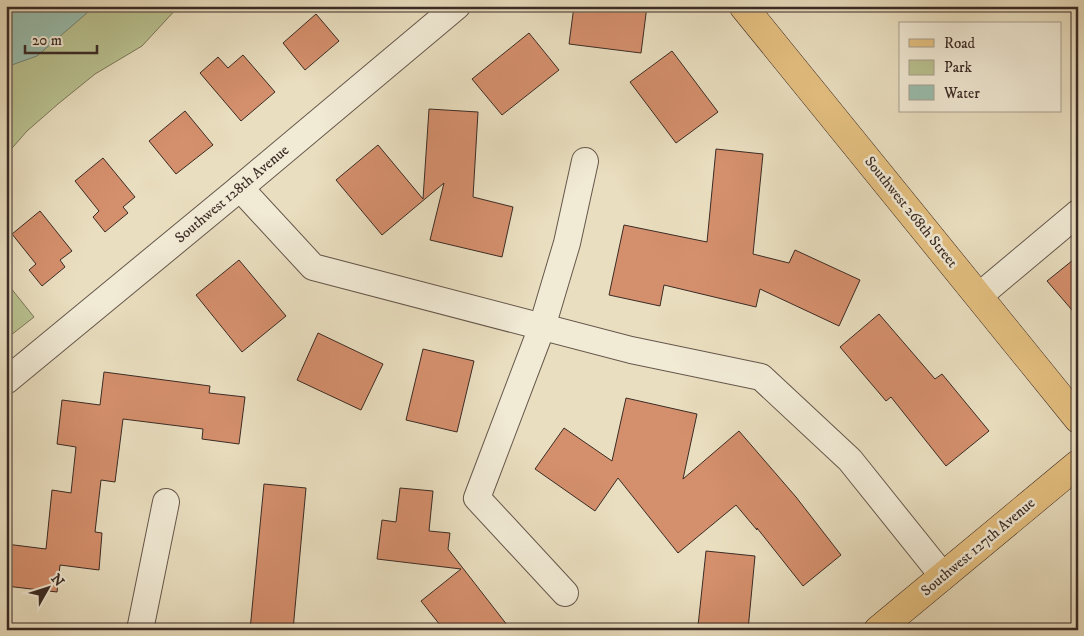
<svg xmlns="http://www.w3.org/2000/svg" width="1084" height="636" font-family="'IM FELL DW Pica',serif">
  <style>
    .green { fill: #b9c190; stroke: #7a765a }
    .water { fill: #99bdac; stroke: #738376 }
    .building { fill: #d48f6c; stroke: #3b2b25 }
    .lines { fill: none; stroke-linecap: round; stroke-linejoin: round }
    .minor-casing { stroke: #66584c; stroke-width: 28 }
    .major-casing { stroke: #3b2b25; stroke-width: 29 }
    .minor { stroke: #f1ead5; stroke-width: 26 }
    .major { stroke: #e4bf80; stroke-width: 28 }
    .labels { text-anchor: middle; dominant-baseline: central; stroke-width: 5; stroke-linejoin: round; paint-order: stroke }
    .street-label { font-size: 15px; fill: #3b2b25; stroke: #f1ead5 }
  </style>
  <rect width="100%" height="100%" fill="#e9debf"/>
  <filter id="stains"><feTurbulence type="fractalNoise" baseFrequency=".004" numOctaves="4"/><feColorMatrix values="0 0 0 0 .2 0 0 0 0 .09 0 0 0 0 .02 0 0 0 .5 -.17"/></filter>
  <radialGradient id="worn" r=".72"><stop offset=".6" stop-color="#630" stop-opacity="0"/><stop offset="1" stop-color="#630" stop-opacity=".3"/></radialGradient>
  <g class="green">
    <path d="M6,6H179L142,46L95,74L58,104L27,131L6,155Z"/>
    <path d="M6,282L34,317L6,339Z"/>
  </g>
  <path class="water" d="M6,6H95L37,56L6,67Z"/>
  <g class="building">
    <path d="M574,6H647L641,53L569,44Z"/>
    <path d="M316,14L339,41L305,70L283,43Z"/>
    <path d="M529,33L559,70L502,115L472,79Z"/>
    <path d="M672,51L718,112L676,143L630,82Z"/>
    <path d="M243,55L275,92L241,121L200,73L218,57L228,68Z"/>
    <path d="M429,109L478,112L473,197L513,207L502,257L430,240L444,183L382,235L336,180L378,145L423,199Z"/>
    <path d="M185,111L213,145L176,174L149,141Z"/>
    <path d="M716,149L763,154L753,254L789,263L795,250L860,280L839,326L760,289L756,307L664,285L660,306L609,295L624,225L707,242Z"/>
    <path d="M103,158L135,197L123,207L128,213L105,232L93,217L99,211L75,181Z"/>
    <path d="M40,211L72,251L60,260L65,267L42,286L29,270L36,264L12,234Z"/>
    <path d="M1078,256V317L1047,281Z"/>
    <path d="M239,260L286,316L242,352L196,295Z"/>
    <path d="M879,314L935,379L942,374L989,431L946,466L891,397L886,401L840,347Z"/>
    <path d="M318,333L383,364L361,410L297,380Z"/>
    <path d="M423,349L474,361L457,432L406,420Z"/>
    <path d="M104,372L210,386L209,393L245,397L239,444L202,439L203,429L123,419L115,482L101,480L95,532L102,533L99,570L60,565L57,592L6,586V544L46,549L52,490L71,493L76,447L57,444L62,400L100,405Z"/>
    <path d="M626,398L697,414L683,479L739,431L796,497L841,555L803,586L757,528V530L736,505L678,553L618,478L595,511L535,469L564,428L612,461Z"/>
    <path d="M264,484L306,488L293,630H250Z"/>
    <path d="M400,488L433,491L429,531L450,533L448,549L511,630H444L421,601L461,569L377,559L382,520L396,522Z"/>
    <path d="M706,551L755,556L748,630H735L698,626Z"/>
  </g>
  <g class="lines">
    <g class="minor-casing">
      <g id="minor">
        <path d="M240,188L313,267L631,350L761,377L850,460L943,576"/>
        <path d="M979,296L1078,213"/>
        <path d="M6,381L240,188L457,6"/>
        <path d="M565,593L477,498L542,327L567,243L585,161"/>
        <path d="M140,630L166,502"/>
      </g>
    </g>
    <g class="major-casing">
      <g id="major">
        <path d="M743,6L1078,419"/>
        <path d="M878,630L1078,464"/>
      </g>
    </g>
    <use href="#minor" class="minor"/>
    <use href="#major" class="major"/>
  </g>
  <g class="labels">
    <g class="street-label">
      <text transform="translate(232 194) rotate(-40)">Southwest 128th Avenue</text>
      <text transform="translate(911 212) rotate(51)">Southwest 268th Street</text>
      <text transform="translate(978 547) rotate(-40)">Southwest 127th Avenue</text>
    </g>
  </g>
  <rect width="1084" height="636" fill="none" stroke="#e9debf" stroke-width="25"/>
  <rect x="8" y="8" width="1069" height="621" fill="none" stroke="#3b2b25" stroke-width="2.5"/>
  <rect x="12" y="12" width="1059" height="611" fill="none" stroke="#3b2b25"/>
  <rect x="899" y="22" width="162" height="90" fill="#f1ead5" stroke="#a89e8f"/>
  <rect x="909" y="39" width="25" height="8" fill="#e4bf80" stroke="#a89e8f"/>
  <text x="944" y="48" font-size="15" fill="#3b2b25">Road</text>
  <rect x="909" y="60" width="25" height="15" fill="#b9c190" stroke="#a89e8f"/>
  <text x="944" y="72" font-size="15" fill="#3b2b25">Park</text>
  <rect x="909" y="85" width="25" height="15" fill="#99bdac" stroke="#a89e8f"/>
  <text x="944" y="98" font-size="15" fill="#3b2b25">Water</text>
  <g transform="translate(48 588) rotate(51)" stroke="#f1ead5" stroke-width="4" paint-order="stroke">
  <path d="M0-4L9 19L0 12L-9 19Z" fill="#3b2b25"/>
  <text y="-8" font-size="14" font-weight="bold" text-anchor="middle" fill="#3b2b25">N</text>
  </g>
  <path d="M25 45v8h72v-8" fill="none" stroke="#3b2b25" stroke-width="2.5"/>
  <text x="32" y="45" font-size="15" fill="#3b2b25" stroke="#f1ead5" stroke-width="4" paint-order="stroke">20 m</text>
  <rect width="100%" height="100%" filter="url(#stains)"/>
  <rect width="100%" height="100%" fill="url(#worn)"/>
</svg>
